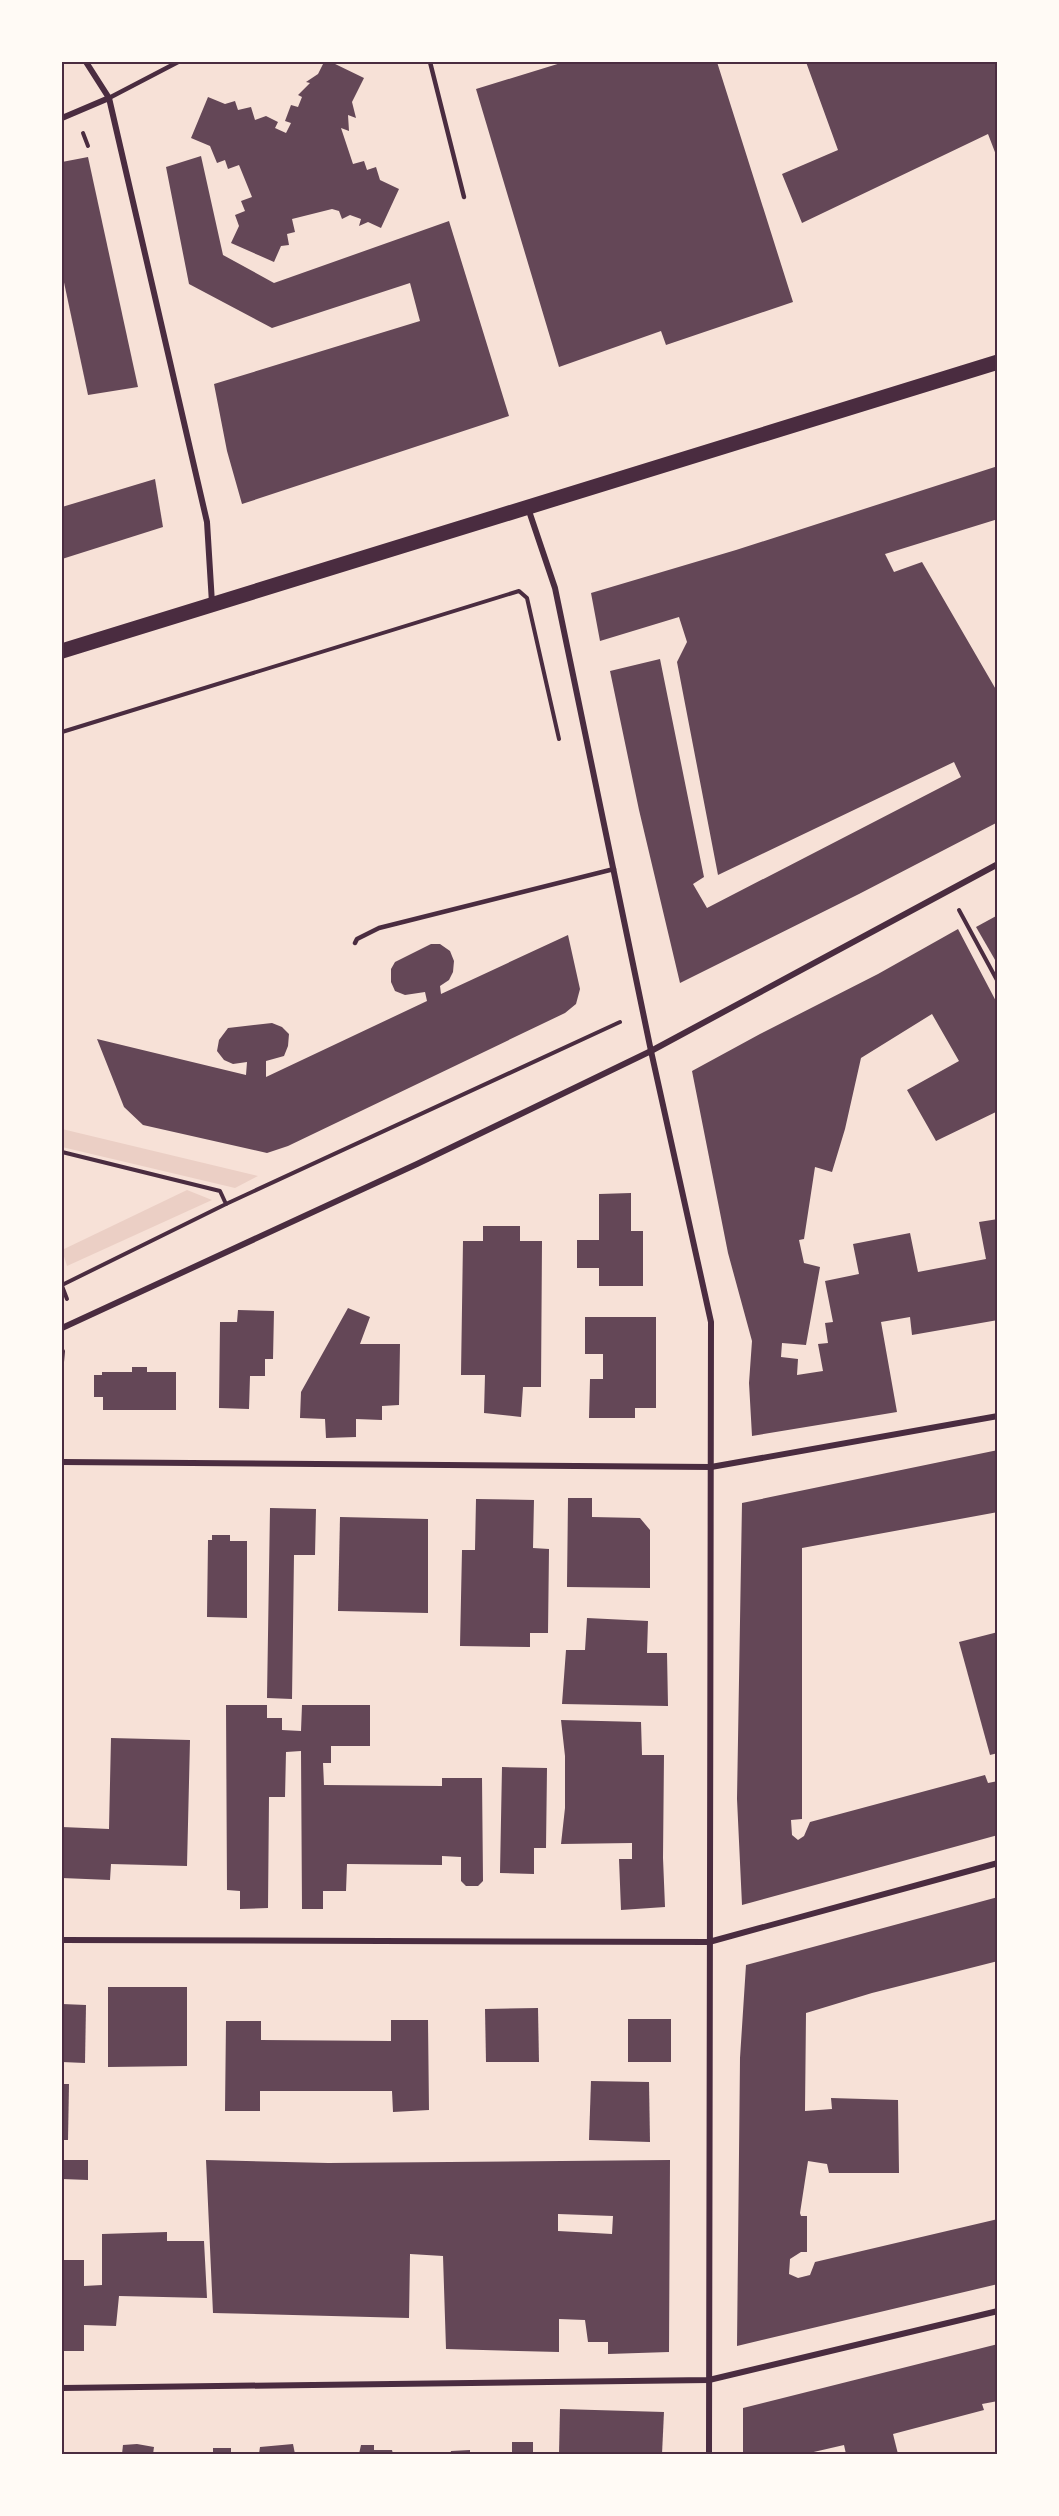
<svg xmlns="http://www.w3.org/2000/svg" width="1059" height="2516" font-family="'Alegreya Sans',sans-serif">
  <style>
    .green { fill: #ebcfc5 }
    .building { fill: #644757; fill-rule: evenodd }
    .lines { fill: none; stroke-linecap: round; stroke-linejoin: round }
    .path { stroke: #4a2c40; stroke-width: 4 }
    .service { stroke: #4a2c40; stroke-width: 4.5 }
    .minor { stroke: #4a2c40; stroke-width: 6 }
    .primary { stroke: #4a2c40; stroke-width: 15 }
    .neatline { fill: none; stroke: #4a2c40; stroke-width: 2 }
  </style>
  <rect width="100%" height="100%" fill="#f7e1d7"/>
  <g class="green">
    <path d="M62,1129L258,1176L235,1188L62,1147Z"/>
    <path d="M187,1190L212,1200L67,1266L62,1250Z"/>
  </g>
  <g class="building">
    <path d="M324,62H331L364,78L352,102L356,118L348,115L349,131L341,128L353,164L364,161L367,170L376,167L380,180L399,189L381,228L368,222L359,226L361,219L350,215L342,219L339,211L332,209L292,219L295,232L287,234L289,245L281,246L274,262L231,243L239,226L235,215L245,211L241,201L252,197L239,165L228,169L225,160L217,163L210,146L191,138L208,97L225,104L235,101L238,110L251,107L255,120L266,116L278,122L275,128L286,133L291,123L285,121L291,105L298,107L302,97L298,95L310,83L306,82L318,74Z"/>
    <path d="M564,62H717L793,302L666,345L661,331L559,367L476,89Z"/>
    <path d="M806,62H998V160L988,134L802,223L782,174L838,150Z"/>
    <path d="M201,156L223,255L274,283L449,221L509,416L242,504L227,451L214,384L420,321L410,283L272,328L189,284L166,167Z"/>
    <path d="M88,157L138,387L88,395L62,273V162Z"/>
    <path d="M998,466V519L885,554L894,572L922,562L998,693V822L859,894L680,983L639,810L610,671L660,659L704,877L693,884L707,908L961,777L954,762L718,875L677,662L687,642L679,617L600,641L591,593L736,550Z"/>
    <path d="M155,479L163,527L62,559V507Z"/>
    <path d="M998,915V965L976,927Z"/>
    <path d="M958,929L998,1005V1111L936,1141L907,1090L959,1061L932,1014L861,1058L845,1129L832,1172L815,1167L804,1239L799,1240L804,1263L820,1267L806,1345L782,1343L781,1357L798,1359L797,1375L823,1371L818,1344L828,1343L825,1323L833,1322L825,1281L859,1274L853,1244L910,1233L918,1272L986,1259L979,1222L998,1219V1320L912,1335L910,1317L881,1322L897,1412L752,1436L749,1383L752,1341L728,1253L692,1071L760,1034L878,974Z"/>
    <path d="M568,935L580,989L576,1004L565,1013L288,1146L267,1153L143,1125L124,1107L97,1039L246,1075L247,1062L233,1064L224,1060L217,1051L219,1040L228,1028L272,1023L282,1027L289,1034L288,1046L284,1056L266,1061V1077L427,1001L425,992L405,995L395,991L391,982V969L395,962L431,944H440L450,951L454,961L453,972L449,980L440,986L441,994Z"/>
    <path d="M631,1193V1231H643V1286H599V1268H577V1240H599V1194Z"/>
    <path d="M483,1226H520V1241H542L541,1387H523L521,1417L484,1413L485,1375H461L463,1241H483Z"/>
    <path d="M348,1308L370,1317L360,1344H400L399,1405L382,1406V1420L356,1419V1437L326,1438L325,1419L300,1418L301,1392Z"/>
    <path d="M238,1310L274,1311L273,1359H265V1376H250L249,1409L219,1408L220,1322H237Z"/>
    <path d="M585,1317H656V1408H635V1418H589L590,1379H603V1354H585Z"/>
    <path d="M132,1367H147V1372H176V1410H103V1397H94V1375H102V1372H132Z"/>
    <path d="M998,1450V1512L802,1548V1819L791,1820L792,1835L798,1840L804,1836L810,1822L985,1775L988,1783L998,1781V1835L742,1905L737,1799L742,1503Z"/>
    <path d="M568,1498H592V1517L640,1518L650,1530V1588L567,1587Z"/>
    <path d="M476,1499L534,1500L533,1548L549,1549L548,1633H530V1647L460,1646L462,1550H475Z"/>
    <path d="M270,1508L316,1509L315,1555H294L292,1699L267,1698Z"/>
    <path d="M340,1517L428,1519V1613L338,1611Z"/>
    <path d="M212,1535H230V1541H247V1618L207,1617L208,1540H212Z"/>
    <path d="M587,1618L648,1621L647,1653H667L668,1706L562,1704L566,1650H585Z"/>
    <path d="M998,1632V1753L990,1755L959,1642Z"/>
    <path d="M226,1705H267V1718H282V1730L301,1731L302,1705H370V1746H331V1763H323L324,1785L442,1786V1778H482L483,1881L478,1886H466L461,1881V1857L442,1856V1865L347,1864L346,1891H323V1909H302L301,1751L286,1752L285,1797H269L268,1908L240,1909V1891L227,1890Z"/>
    <path d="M561,1720L641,1722L642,1755H664L663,1858L665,1907L621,1910L619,1859H632V1843L561,1844L565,1808V1756Z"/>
    <path d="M111,1738L190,1740L187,1866L111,1864L110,1880L62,1878V1827L109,1829Z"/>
    <path d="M502,1767L547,1768L546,1848H534V1874L500,1873Z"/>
    <path d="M998,1897V1961L872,1993L806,2013L805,2111L832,2109L831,2098L898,2100L899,2173H829L827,2164L808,2161L800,2213L801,2216H807V2252H801L790,2259L789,2274L798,2278L810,2275L815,2262L998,2219V2284L737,2346L740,2058L746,1965Z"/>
    <path d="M108,1987H187V2066L108,2067Z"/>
    <path d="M62,2004L86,2005L85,2063L62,2062Z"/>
    <path d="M538,2008L539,2062H486L485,2009Z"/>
    <rect x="628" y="2019" width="43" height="43"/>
    <path d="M391,2020H428L429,2110L393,2112L392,2091H260V2111H225L226,2021H261V2040L391,2041Z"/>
    <path d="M591,2081L649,2082L650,2142L589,2140Z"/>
    <path d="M62,2084H69L68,2140H62Z"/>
    <path d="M62,2160H88V2180L62,2179Z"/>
    <path d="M206,2160L328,2163L670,2160L669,2352L608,2354V2342H588L585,2320L559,2319V2352L446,2349L443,2256L410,2254L409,2318L213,2313ZM558,2214L613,2216L612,2234L558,2231Z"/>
    <path d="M167,2232V2241H204L207,2298L119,2296L116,2326L84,2325V2351H62V2260H84V2286L102,2285V2234Z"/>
    <path d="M998,2344V2401L982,2404L984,2410L893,2434L898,2454H846L844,2445L805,2454H743V2408Z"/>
    <path d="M560,2409L664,2412L662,2454H559Z"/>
    <rect x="512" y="2442" width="21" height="12"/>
    <path d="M137,2444L154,2447L153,2454H122L123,2445Z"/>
    <path d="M293,2444L295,2454H259L260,2447Z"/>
    <path d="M361,2445H374V2450H392L393,2454H359Z"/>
    <rect x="213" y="2448" width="18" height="6"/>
    <path d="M470,2450V2454H450L451,2451Z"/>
  </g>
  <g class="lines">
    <g class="path">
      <path d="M83,133L88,146"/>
      <path d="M62,732L519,591L527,598L559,739"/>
      <path d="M959,910L998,982"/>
      <path d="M62,1152L220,1191L226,1204L62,1285"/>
      <path d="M226,1204L620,1022"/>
      <path d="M62,1286L67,1299"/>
      <path d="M62,1362L63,1351"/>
    </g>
    <g class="service">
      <path d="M430,62L464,197"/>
      <path d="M109,98L178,62"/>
      <path d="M355,943L357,939L379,928L614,869"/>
    </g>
    <g class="minor">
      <path d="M86,62L109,98L207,522L212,603"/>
      <path d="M62,118L109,98"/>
      <path d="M528,508L555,588L651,1051L711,1322L709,2454"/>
      <path d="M62,1328L417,1164L651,1051L998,864"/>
      <path d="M62,1462L711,1467L998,1416"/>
      <path d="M62,1940L709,1942L998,1863"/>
      <path d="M62,2388L709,2380L998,2311"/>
    </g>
    <path class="primary" d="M62,651L998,362"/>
  </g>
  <rect width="1059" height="2516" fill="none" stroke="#fffaf5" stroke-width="126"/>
  <rect x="63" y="63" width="933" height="2390" class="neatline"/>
</svg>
